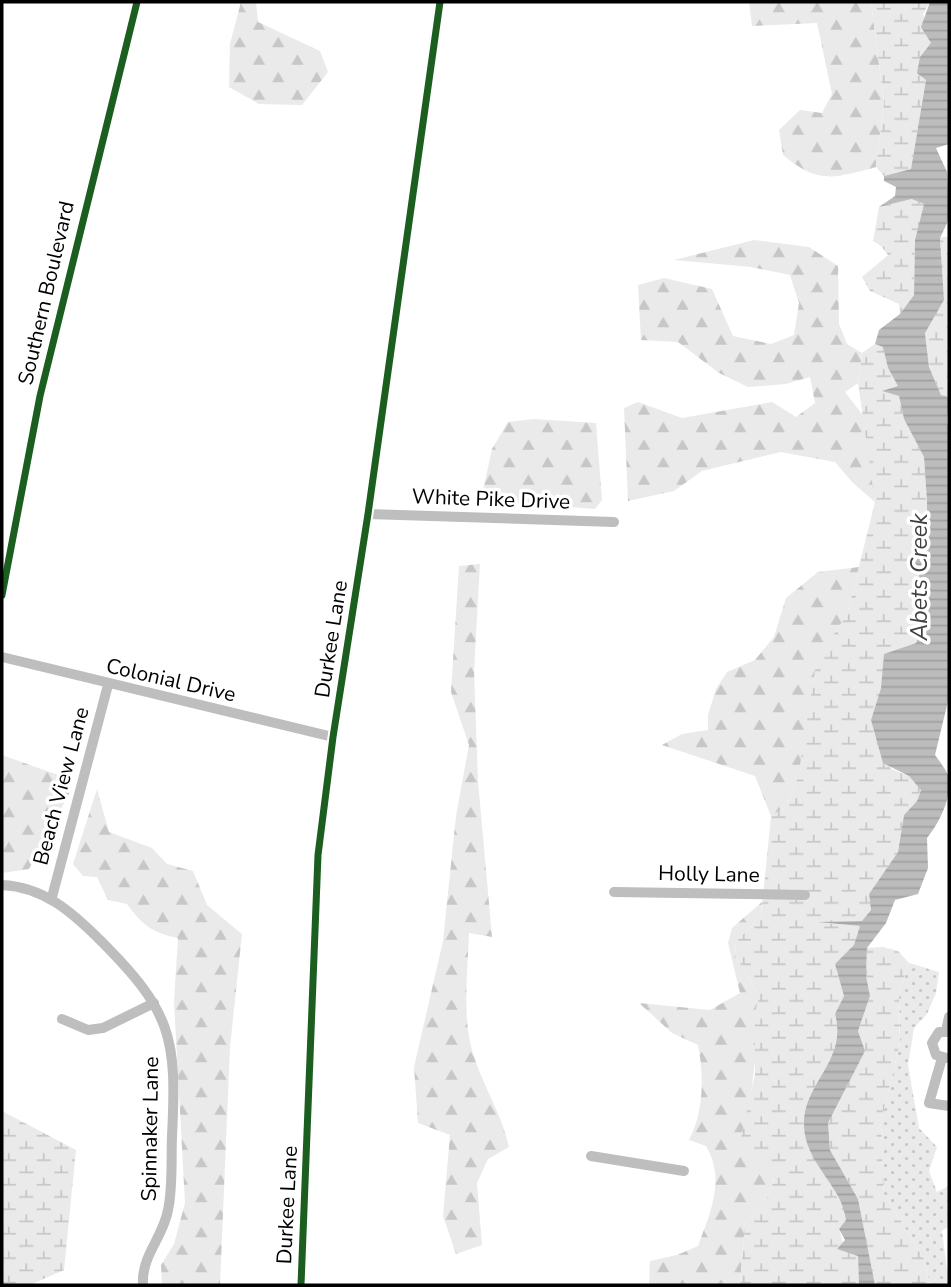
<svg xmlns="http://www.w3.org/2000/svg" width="951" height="1287" font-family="'Nunito Sans',sans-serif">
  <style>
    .grass { fill: url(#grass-dots) }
    .forest { fill: url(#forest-firs) }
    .wetland { fill: url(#wetland-marsh) }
    .water { fill: url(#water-rules) }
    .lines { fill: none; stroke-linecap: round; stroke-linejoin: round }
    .minor { stroke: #bebebe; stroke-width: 10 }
    .cycleway-casing { stroke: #fff; stroke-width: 11 }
    .cycleway { stroke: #1b5e20; stroke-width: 7 }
    .labels { text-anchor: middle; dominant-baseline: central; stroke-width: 7; stroke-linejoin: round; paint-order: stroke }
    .street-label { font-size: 21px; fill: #000; stroke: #fff }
    .water-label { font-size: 23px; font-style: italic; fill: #404040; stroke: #fff }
  </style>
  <defs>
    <pattern id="grass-dots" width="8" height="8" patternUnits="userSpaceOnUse" patternTransform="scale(1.75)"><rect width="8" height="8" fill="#eaeaea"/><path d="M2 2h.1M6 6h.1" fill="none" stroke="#c7c7c7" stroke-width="1.8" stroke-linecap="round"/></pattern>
    <pattern id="forest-firs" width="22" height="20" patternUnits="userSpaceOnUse" patternTransform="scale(1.75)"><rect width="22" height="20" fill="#eaeaea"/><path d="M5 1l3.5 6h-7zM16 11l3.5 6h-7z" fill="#c7c7c7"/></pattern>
    <pattern id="wetland-marsh" width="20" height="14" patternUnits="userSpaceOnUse" patternTransform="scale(1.75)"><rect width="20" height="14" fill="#eaeaea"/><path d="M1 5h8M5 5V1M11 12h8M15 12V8" fill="none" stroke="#c7c7c7"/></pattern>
    <pattern id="water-rules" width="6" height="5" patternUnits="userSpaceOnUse" patternTransform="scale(1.75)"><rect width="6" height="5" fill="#bcbcbc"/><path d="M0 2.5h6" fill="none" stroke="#a0a0a0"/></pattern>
  </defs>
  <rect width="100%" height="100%" fill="#fff"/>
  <path class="grass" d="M909,963L939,972L936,993L927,1014L914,1028L908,1065L919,1128L937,1147L929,1171L937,1192L949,1186V1226L942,1231L949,1285H930L924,1259L884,1194L881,1122L900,1043L899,992Z"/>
  <g class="forest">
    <path d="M241,2H256L258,22L320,51L328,72L302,105L259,104L229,87L230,44Z"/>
    <path d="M749,2H871L884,103L876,167C834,178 819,185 783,155L779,130L800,110L822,113L832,94L817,23L752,26Z"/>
    <path d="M754,240L809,247L838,266L839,324L847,344L862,353L858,383L845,392L865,418L875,502L853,483L835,462L781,452L702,471L674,491L628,501L624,408L638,402L682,418L772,402L796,417L815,403L810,377L786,384L748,387L719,373L678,342L641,340L638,285L664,278L712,289L733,336L771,344L794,335L799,303L790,275L751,267L674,260Z"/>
    <path d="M534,419L596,423L602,500L595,509L481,500L492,449L508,422Z"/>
    <path d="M480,564L474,670L478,781L492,937L469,933C468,964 464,999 468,1030C473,1072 500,1106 509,1147L488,1159L477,1183L482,1245L456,1254L443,1216L450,1135L418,1123L414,1067L443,941L456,816L469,745L451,692L459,566Z"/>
    <path d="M859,567L847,615L829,641L798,777L786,807L771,816L755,776L662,745L682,734L708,730V715L716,689L727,672L755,660L774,637L786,598L818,572Z"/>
    <path d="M2,755L58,775L71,790L29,869L2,873Z"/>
    <path d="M97,789L109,832L152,848L167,864L193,871L207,905L242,934L230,1047L220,1285H162L161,1265L174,1244L185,1203L174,1001L178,938C153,933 142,925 127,904L108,900L97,877L83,876L73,864Z"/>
    <path d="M762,902L761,916L736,942L735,955L759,996L755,1015L757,1043L751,1095L774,1177L770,1194L745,1223L740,1285H649L650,1261L677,1255L698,1246C710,1213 726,1180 706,1146L689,1140C704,1112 704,1075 698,1045L672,1033L639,1003L710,1010L740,993L728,943L732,928Z"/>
  </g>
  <g class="wetland">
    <path d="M871,2H930L923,14L932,43L920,57L926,80L911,169L884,176L876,167L884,103Z"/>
    <path d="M913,199L924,204L915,240L914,295L900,314L899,304L870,291L862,277L888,255L881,246L873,241L879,207Z"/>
    <path d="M940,237H949V397L941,395L929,367L925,332L944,300Z"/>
    <path d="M875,344L883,347L888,368L899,387L884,391L899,396L904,419L924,457L927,502V531L907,562L919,574L921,632L916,643L885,654L881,688L871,720L891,769L909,776L921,789L917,801L904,815L898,852L869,894L871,910L863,921L827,923L860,926L855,945L835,964L844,996L835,1014C844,1048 823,1075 807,1104L837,1197L845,1209L846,1220L839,1229L843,1242L838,1248L858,1255L859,1285H740L745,1223L770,1194L774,1178L741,1138L755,1074V1015L759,996L735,955L736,942L761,916L771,816L786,807L798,777L816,665L829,641L847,615L875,502L858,383L862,353Z"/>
    <path d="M883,947L898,951L909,963L899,992L900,1043L881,1122L884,1194L924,1259L930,1285H875L858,1199L830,1150L828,1123L865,1051L858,1031L870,996L866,976L867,948Z"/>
    <path d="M2,1111L76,1150L64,1270L30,1285H2Z"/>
  </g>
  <path class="water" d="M930,2H949V144L936,148L947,172L949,219L940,238L944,300L925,333L929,367L941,395L949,397L947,422L949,429V697L935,755C940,762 948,772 949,779C951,800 939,823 927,838L928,868L918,894L895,900L886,923L867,948L866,976L870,996L858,1031L865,1051L828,1123L830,1150L858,1199L875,1285H859L858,1256L837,1249L845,1240L839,1229L846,1220C842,1186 805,1163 804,1126C802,1083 848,1062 835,1014L844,996L835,964L854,945L860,926L818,922L862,921L871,910L869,894L898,852L904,815L917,801L921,790L909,776L883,763L871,720L881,688L884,654L916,643L921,631L919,574L907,562L927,531V502L924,457L904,419L899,396L882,391L898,386L888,368L883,347L875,344L879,330L900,314L914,295L915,240L924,204L912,199L879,207L895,196L896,187L884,181V176L911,169L926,80L917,73L920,57L931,43L921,27Z"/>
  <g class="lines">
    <g class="minor">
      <path d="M368,514L614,522"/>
      <path d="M2,595L40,396L137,2"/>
      <path d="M2,657L333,737"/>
      <path d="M2,885C44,887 72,912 101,941C172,1012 177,1038 172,1136C171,1160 173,1187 168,1210C163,1238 141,1256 143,1285"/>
      <path d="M614,892L805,895"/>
      <path d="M52,897L108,685"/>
      <path d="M62,1019L88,1030L103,1028L154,1003"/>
      <path d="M946,1031L949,1017"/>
      <path d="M942,1058L929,1103L949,1106"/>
      <path d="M947,1058L936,1055L932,1043L939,1032H949"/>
      <path d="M591,1156L684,1171"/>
      <path d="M301,1285L318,855L333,737L368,514L440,2"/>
    </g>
    <g class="cycleway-casing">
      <g id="cycleway">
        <path d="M2,595L40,396L137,2"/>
        <path d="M301,1285L318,855L333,737L368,514L440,2"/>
      </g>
    </g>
    <use href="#cycleway" class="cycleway"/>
  </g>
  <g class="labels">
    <g class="street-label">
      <text transform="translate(46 293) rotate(-77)">Southern Boulevard</text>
      <text transform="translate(491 499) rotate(2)">White Pike Drive</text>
      <text transform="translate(331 639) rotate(-81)">Durkee Lane</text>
      <text transform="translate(171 680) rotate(13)">Colonial Drive</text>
      <text transform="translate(61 786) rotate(-75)">Beach View Lane</text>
      <text transform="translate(709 874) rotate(1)">Holly Lane</text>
      <text transform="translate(150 1129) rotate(-89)">Spinnaker Lane</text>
      <text transform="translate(287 1205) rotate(-87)">Durkee Lane</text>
    </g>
    <g class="water-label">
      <text transform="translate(919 577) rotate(-90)">Abets Creek</text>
    </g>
  </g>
  <rect width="951" height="1287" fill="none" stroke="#000000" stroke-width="7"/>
</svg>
